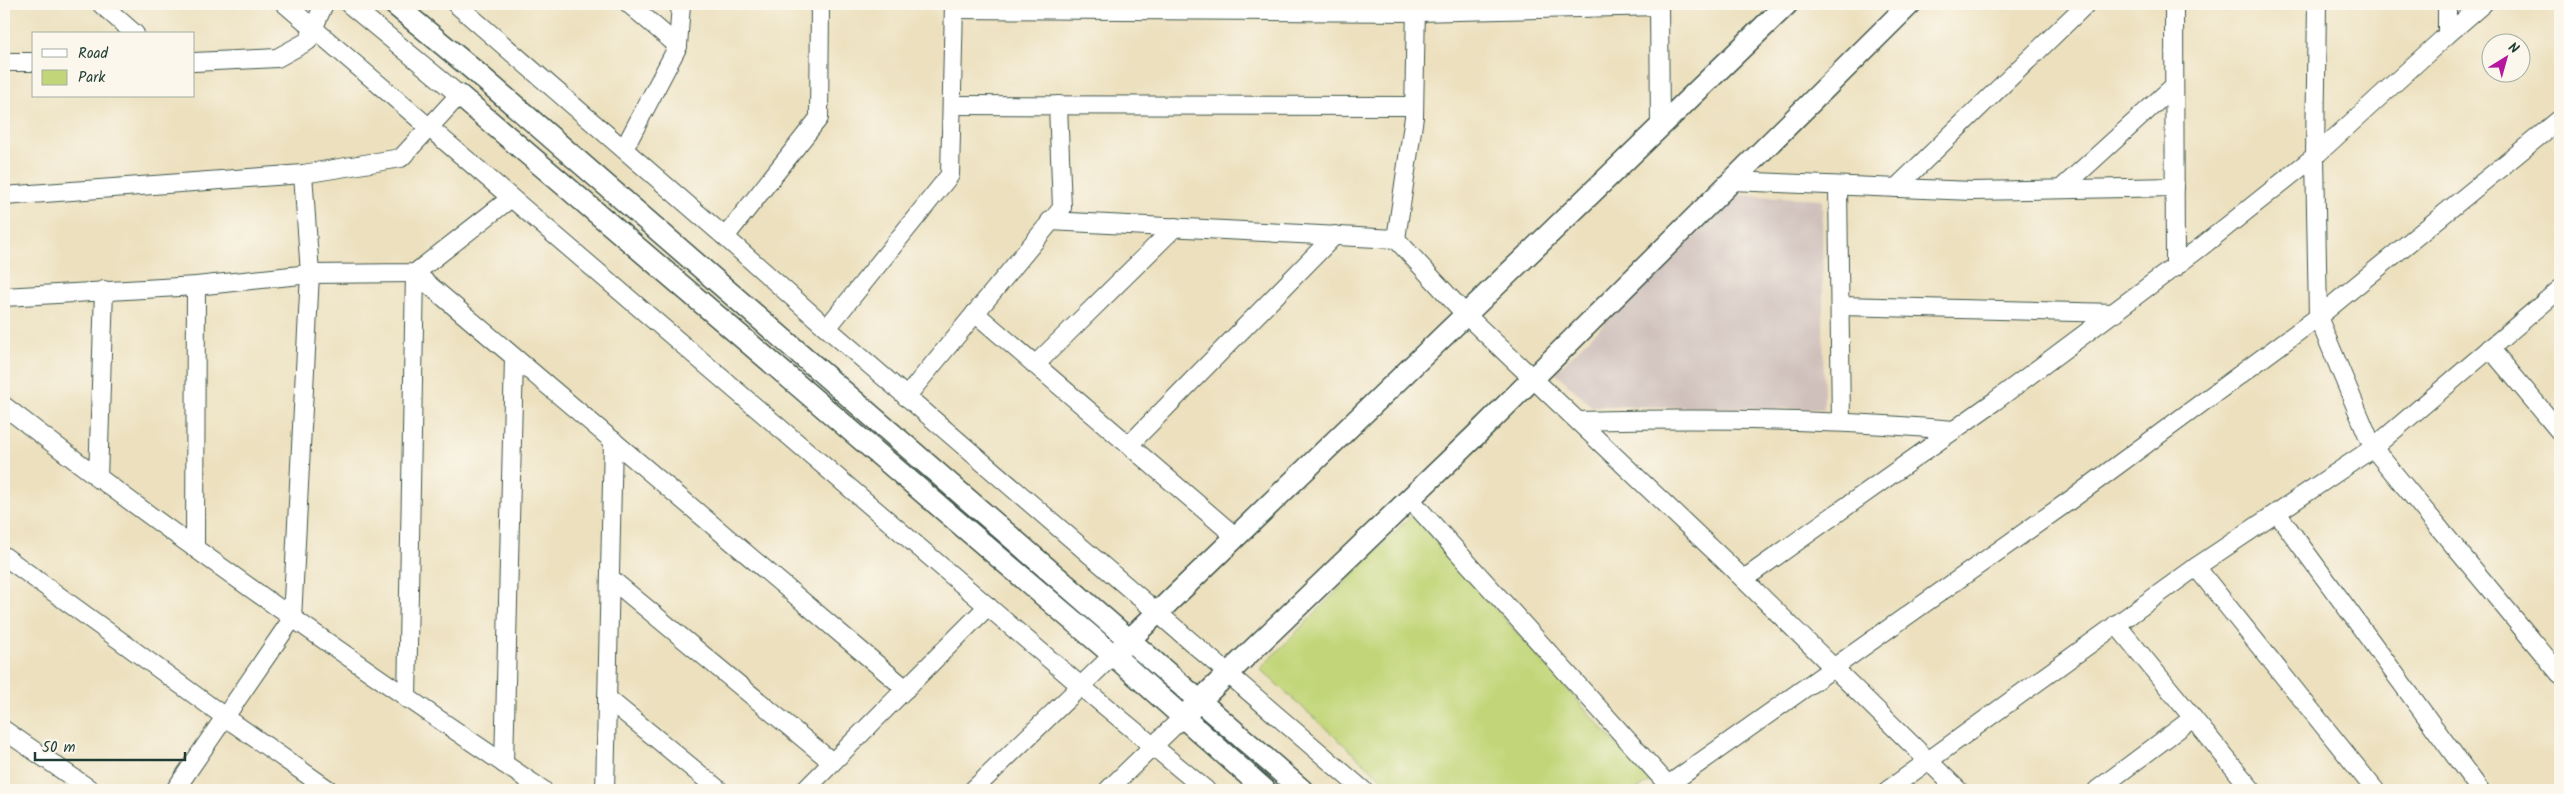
<svg xmlns="http://www.w3.org/2000/svg" width="2564" height="794" font-family="Kalam,sans-serif">
  <style>
    .industrial { fill: #cfc0bb }
    .green { fill: #c2d679; stroke: #708a56 }
    .lines { fill: none; stroke-linecap: round; stroke-linejoin: round }
    .minor-casing { stroke: #3e5549; stroke-width: 20 }
    .tertiary-casing { stroke: #3e5549; stroke-width: 24 }
    .minor { stroke: #fff; stroke-width: 18 }
    .tertiary { stroke: #fff; stroke-width: 21 }
  </style>
  <rect width="100%" height="100%" fill="#fbf7ec"/>
  <filter id="ink" filterUnits="userSpaceOnUse"><feTurbulence type="fractalNoise" baseFrequency=".02" numOctaves="2"/><feDisplacementMap in="SourceGraphic" scale="10" xChannelSelector="R" yChannelSelector="G"/><feConvolveMatrix kernelMatrix="1 2 1 2 8 2 1 2 1" color-interpolation-filters="sRGB"/></filter>
  <filter id="wash" filterUnits="userSpaceOnUse"><feTurbulence type="fractalNoise" baseFrequency=".0096" numOctaves="4" result="noise"/><feDisplacementMap in="SourceGraphic" scale="20" xChannelSelector="R" yChannelSelector="G"/><feGaussianBlur stdDeviation="1.12" result="paint"/><feColorMatrix in="noise" values="0 0 0 0 0 0 0 0 0 0 0 0 0 0 0 0 0 1.4 0 .05"/><feComposite in="paint" operator="in"/></filter>
  <g filter="url(#wash)">
    <rect width="100%" height="100%" fill="#ece0be"/>
    <path class="industrial" d="M1736,195L1822,199L1824,409L1591,406L1555,372Z"/>
    <path class="green" d="M1412,515L1650,782L1636,790H1394L1260,669Z"/>
  </g>
  <g filter="url(#ink)">
    <g class="lines">
      <g class="minor-casing">
        <g id="minor">
          <path d="M101,4L135,34"/>
          <path d="M285,4L1082,687L1206,790"/>
          <path d="M456,4L725,237L827,328L1363,790"/>
          <path d="M629,4L678,46"/>
          <path d="M1659,4L1660,127"/>
          <path d="M2174,4L2175,268"/>
          <path d="M2317,4L2315,156L2318,317L2373,448L2560,674"/>
          <path d="M954,9L1417,12L1659,6"/>
          <path d="M2447,35L2483,4"/>
          <path d="M4,62H34"/>
          <path d="M194,62L277,58L308,41L324,4"/>
          <path d="M952,105L1414,106"/>
          <path d="M624,149L678,46L681,4"/>
          <path d="M303,174L401,158L459,95L349,4"/>
          <path d="M1731,181L1972,191L2175,187"/>
          <path d="M1838,186L1841,422"/>
          <path d="M1896,188L2086,4"/>
          <path d="M2061,189L2174,86"/>
          <path d="M4,196L303,174L310,274L196,286L4,297"/>
          <path d="M1050,221L1396,239L1466,315L1726,562L1958,790"/>
          <path d="M725,237L819,118L820,4"/>
          <path d="M1396,239L1414,117L1416,4"/>
          <path d="M1840,306L2116,313"/>
          <path d="M975,313L1236,537"/>
          <path d="M827,328L950,175L954,4"/>
          <path d="M2490,348L2560,432"/>
          <path d="M1035,365L1175,227"/>
          <path d="M906,397L1062,208L1058,105"/>
          <path d="M4,406C179,541 360,667 543,790"/>
          <path d="M1579,421C1704,418 1830,419 1954,430"/>
          <path d="M1129,445L1335,235"/>
          <path d="M98,479L104,290"/>
          <path d="M1410,499L1668,785L2069,501L2318,317L2560,119"/>
          <path d="M2277,513L2480,790"/>
          <path d="M195,546L196,286"/>
          <path d="M4,556L225,717L329,790"/>
          <path d="M2196,567L2375,790"/>
          <path d="M610,578L832,762"/>
          <path d="M1744,579L1995,401L2201,247L2315,156L2447,35V4"/>
          <path d="M2116,624L2252,790"/>
          <path d="M607,698L719,790"/>
          <path d="M407,699L415,273L906,689"/>
          <path d="M4,730L91,790"/>
          <path d="M504,764L514,358"/>
          <path d="M175,790L292,619L310,274L415,273L511,198"/>
          <path d="M605,790L613,440"/>
          <path d="M805,790L988,606"/>
          <path d="M973,790L1113,655"/>
          <path d="M1108,790L1182,718"/>
          <path d="M1888,790L2196,567L2373,448L2560,289"/>
          <path d="M2097,790L2193,718"/>
        </g>
      </g>
      <g class="tertiary-casing">
        <g id="tertiary">
          <path d="M394,4L477,73L1302,790"/>
          <path d="M459,95L1113,655L1265,790"/>
          <path d="M1121,648L1787,4"/>
          <path d="M1189,711L1476,435L1910,4"/>
        </g>
      </g>
      <use href="#minor" class="minor"/>
      <use href="#tertiary" class="tertiary"/>
    </g>
  </g>
  <rect width="2564" height="794" fill="none" stroke="#fbf7ec" stroke-width="20"/>
  <rect x="32" y="32" width="162" height="65" fill="#fbf7ec" stroke="#a3ada2"/>
  <rect x="42" y="49" width="25" height="8" fill="#ffffff" stroke="#a3ada2"/>
  <text x="78" y="58" font-size="15" fill="#1f3d34">Road</text>
  <rect x="42" y="70" width="25" height="15" fill="#c2d679" stroke="#a3ada2"/>
  <text x="78" y="82" font-size="15" fill="#1f3d34">Park</text>
  <g transform="translate(2506 58) rotate(37)"><circle r="24" fill="#fbf7ec" stroke="#a3ada2"/>
  <path d="M0-4L9 19L0 12L-9 19Z" fill="#b5179e"/>
  <text y="-8" font-size="14" font-weight="bold" text-anchor="middle" fill="#1f3d34">N</text>
  </g>
  <path d="M35 752v8h150v-8" fill="none" stroke="#1f3d34" stroke-width="2.5"/>
  <text x="42" y="752" font-size="15" fill="#1f3d34" stroke="#fbf7ec" stroke-width="4" paint-order="stroke">50 m</text>
</svg>
